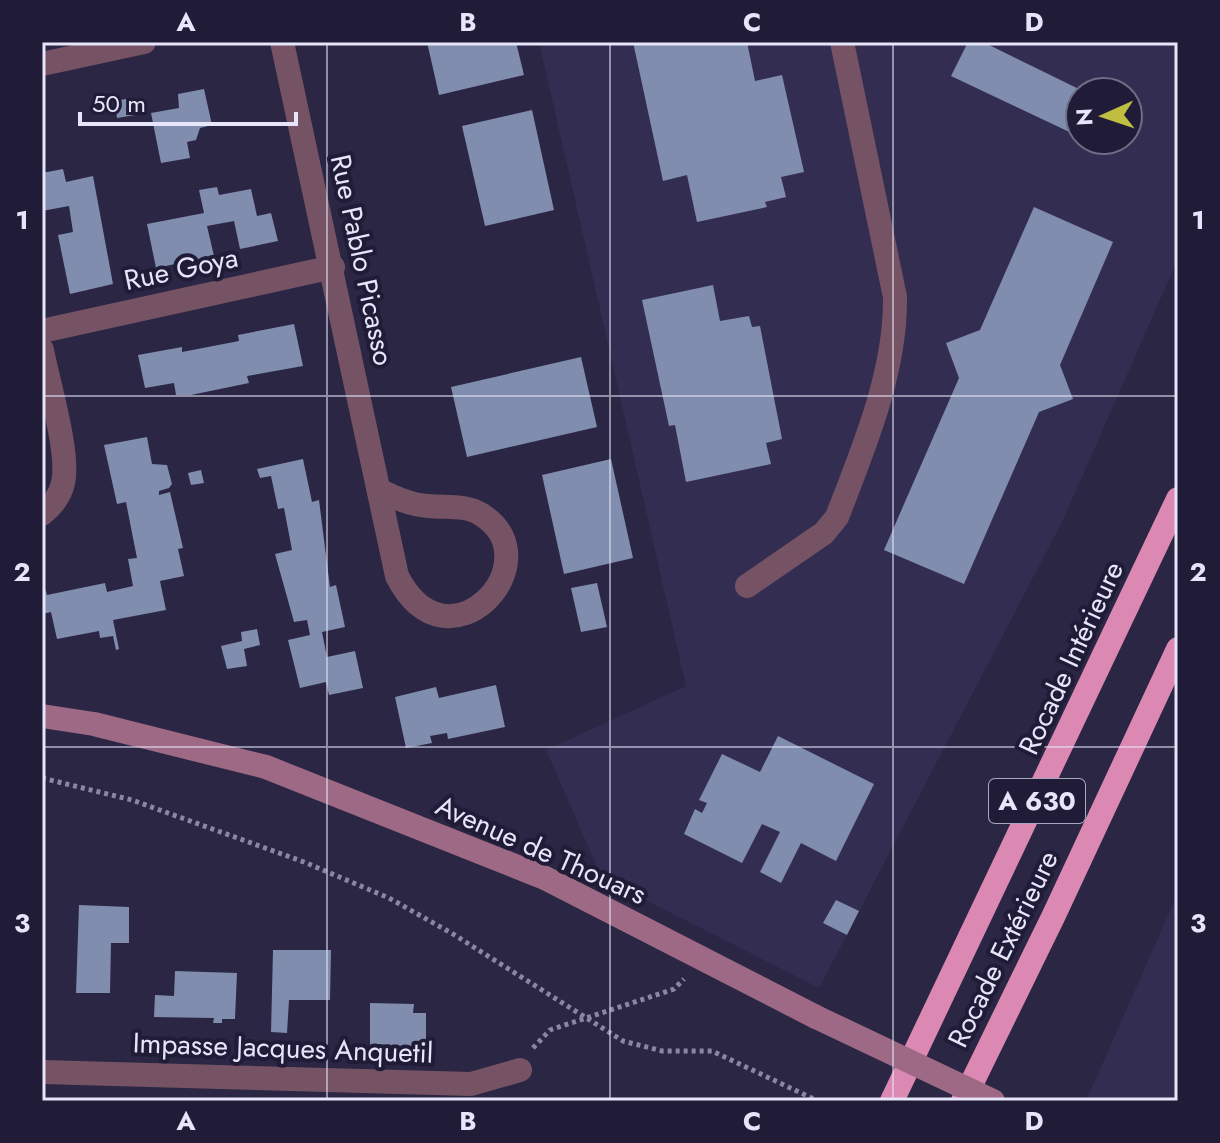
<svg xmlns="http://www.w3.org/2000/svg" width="1220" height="1143" font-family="Jost,sans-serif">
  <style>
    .built { fill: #332e51; fill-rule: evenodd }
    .building { fill: #808dae }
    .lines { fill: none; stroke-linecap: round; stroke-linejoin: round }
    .path { stroke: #8a88a0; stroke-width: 5; stroke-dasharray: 4 4; stroke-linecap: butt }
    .street { stroke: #755364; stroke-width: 24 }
    .secondary { stroke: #9e6984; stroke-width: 24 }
    .highway { stroke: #db89b2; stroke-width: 24 }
    .secondary-bridge { stroke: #9e6984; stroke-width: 24 }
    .grid { fill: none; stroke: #e6e5f9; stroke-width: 2; stroke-opacity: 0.55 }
    .labels { text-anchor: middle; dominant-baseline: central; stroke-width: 8; stroke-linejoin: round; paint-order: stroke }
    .shield { fill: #201c38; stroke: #aba9bf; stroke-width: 2 }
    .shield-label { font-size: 26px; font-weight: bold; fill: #e6e5f9 }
    .street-label { font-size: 28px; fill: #e6e5f9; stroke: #201c38 }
    .neatline { fill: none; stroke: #e6e5f9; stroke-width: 3 }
    .grid-label { font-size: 26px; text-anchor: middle; font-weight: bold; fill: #e6e5f9 }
  </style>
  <rect width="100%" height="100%" fill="#2a2643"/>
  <g class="built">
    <path d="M539,42H1178V259L1063,520L819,988L602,878L546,750L686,686ZM1080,92H1128V140H1080Z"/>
    <path d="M1178,893V1101H1086Z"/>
  </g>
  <g class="building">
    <path d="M427,42H516L524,75L439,95Z"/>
    <path d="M633,42H747L755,81L782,75L804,172L781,177L786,197L765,202L767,207L697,222L687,175L663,181Z"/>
    <path d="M968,42H983L1085,92H1080V137L951,76Z"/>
    <path d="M204,89L212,125L200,128L196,140L187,142L190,158L161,163L151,113L179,108L178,94Z"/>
    <path d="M131,98L135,115L117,118L115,101Z"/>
    <path d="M532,110L554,210L485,226L462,126Z"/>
    <path d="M63,169L66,182L93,176L113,284L70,294L58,235L73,232L69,206L42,211V173Z"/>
    <path d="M217,187L219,195L251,189L257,216L271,213L278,241L240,249L234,221L207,226L214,256L156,268L147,224L204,213L199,190Z"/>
    <path d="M1034,207L1113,242L1060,365L1073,399L1039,412L964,584L884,550L959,378L946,343L980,330Z"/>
    <path d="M713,285L720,321L749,316L752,327L760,326L782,439L766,443L771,464L686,482L675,425L669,426L642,300Z"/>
    <path d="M294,324L303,366L247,376L249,383L191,395H176L174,383L145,388L138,355L182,347V352L239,341L238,335Z"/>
    <path d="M581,357L597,427L467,457L451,387Z"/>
    <path d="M147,437L152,464L167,465L172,484L169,488L159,491V495L170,492L183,548L178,549L184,576L160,581L166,610L113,620L119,649L116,650L113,636L100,638L99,631L57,639L51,612L42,614V579L47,595L105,583L107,592L133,586L128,559L137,558L133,538L126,502L117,504L104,445Z"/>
    <path d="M303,459L312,502L319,500L330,587L336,585L345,627L322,632L327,657L355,651L363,688L329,695L326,682L300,688L288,640L310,635L307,620L294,622L275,554L292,550L284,508L278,509L271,476L260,478L257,469Z"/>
    <path d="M611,459L633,558L564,574L542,475Z"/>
    <path d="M201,470L204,483L191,485L188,473Z"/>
    <path d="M597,583L607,627L581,632L571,588Z"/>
    <path d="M257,629L260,645L244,649L247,666L227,669L221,646L242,641L241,632Z"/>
    <path d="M496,685L505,727L448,739L447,733L430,736L432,743L406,748L395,697L436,687L439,698Z"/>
    <path d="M778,736L874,784L836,861L801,843L781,883L760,872L780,832L762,824L742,863L684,834L695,809L702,813L707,803L699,800L722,754L760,772Z"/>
    <path d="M836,900L859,911L847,935L823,923Z"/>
    <path d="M79,905L129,907V943H111L110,993H76Z"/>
    <path d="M273,950H331L330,1000H289L287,1033L271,1032Z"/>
    <path d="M175,971L237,973L235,1019H222V1023H213L214,1018L154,1017L155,995L174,996Z"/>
    <path d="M370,1003L414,1004L413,1013H426V1047L370,1045Z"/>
  </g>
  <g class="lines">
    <g class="path">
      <path d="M42,778L132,800L304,862L389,898L453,934L623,1041L662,1051H712L818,1101"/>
      <path d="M533,1048L550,1030L674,989L684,979"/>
    </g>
    <g class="street">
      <path d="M282,42L397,576C448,677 554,561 482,515C466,504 446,508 428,506C411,505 396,498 381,491"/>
      <path d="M42,64L144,42"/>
      <path d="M42,331L333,267"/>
      <path d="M42,350C48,382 70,454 63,483C60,496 52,506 42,514"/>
      <path d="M747,586L824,533L837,517C864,447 896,372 895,297L842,42"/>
      <path d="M42,1072L471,1084L520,1070"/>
    </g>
    <path class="secondary" d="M42,716L94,724L266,767L545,878L816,1017"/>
    <g class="highway">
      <path d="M892,1101L1178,499"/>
      <path d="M963,1101L1054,915L1178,649"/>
    </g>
    <path class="secondary-bridge" d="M816,1017L993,1101"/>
  </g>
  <path class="grid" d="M327,42V1101M610,42V1101M893,42V1101M42,396H1178M42,747H1178"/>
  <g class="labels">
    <rect class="shield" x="989" y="779" width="96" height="44" rx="6"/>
    <g class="shield-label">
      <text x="1037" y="801">A 630</text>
    </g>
    <g class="street-label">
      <text transform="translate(362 260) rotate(78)">Rue Pablo Picasso</text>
      <text transform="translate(181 269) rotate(-12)">Rue Goya</text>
      <text transform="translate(1071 658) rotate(-65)">Rocade Intérieure</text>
      <text transform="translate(541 850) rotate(24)">Avenue de Thouars</text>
      <text transform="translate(1003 949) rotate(-64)">Rocade Extérieure</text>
      <text transform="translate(283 1048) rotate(2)">Impasse Jacques Anquetil</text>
    </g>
  </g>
  <rect width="1220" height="1143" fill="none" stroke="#201c38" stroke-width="88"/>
  <g transform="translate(1104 116) rotate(267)"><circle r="38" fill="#201c38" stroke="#6f6c85" stroke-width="2"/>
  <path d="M0-6L14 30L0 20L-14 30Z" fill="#c0be41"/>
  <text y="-12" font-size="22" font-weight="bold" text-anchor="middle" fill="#e6e5f9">N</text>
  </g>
  <path d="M80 112v12h216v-12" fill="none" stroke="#e6e5f9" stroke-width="4"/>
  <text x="92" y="112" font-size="24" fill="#e6e5f9" stroke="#201c38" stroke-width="6" paint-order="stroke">50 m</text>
  <rect x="44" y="44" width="1132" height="1055" class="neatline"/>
  <g class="grid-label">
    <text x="186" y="31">A</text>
    <text x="468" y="31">B</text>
    <text x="752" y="31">C</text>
    <text x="1034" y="31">D</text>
    <text x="22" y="229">1</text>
    <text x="1198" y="229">1</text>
    <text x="22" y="581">2</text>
    <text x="1198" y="581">2</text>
    <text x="22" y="932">3</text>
    <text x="1198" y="932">3</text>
    <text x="186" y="1130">A</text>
    <text x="468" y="1130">B</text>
    <text x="752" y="1130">C</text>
    <text x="1034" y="1130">D</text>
  </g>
</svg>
